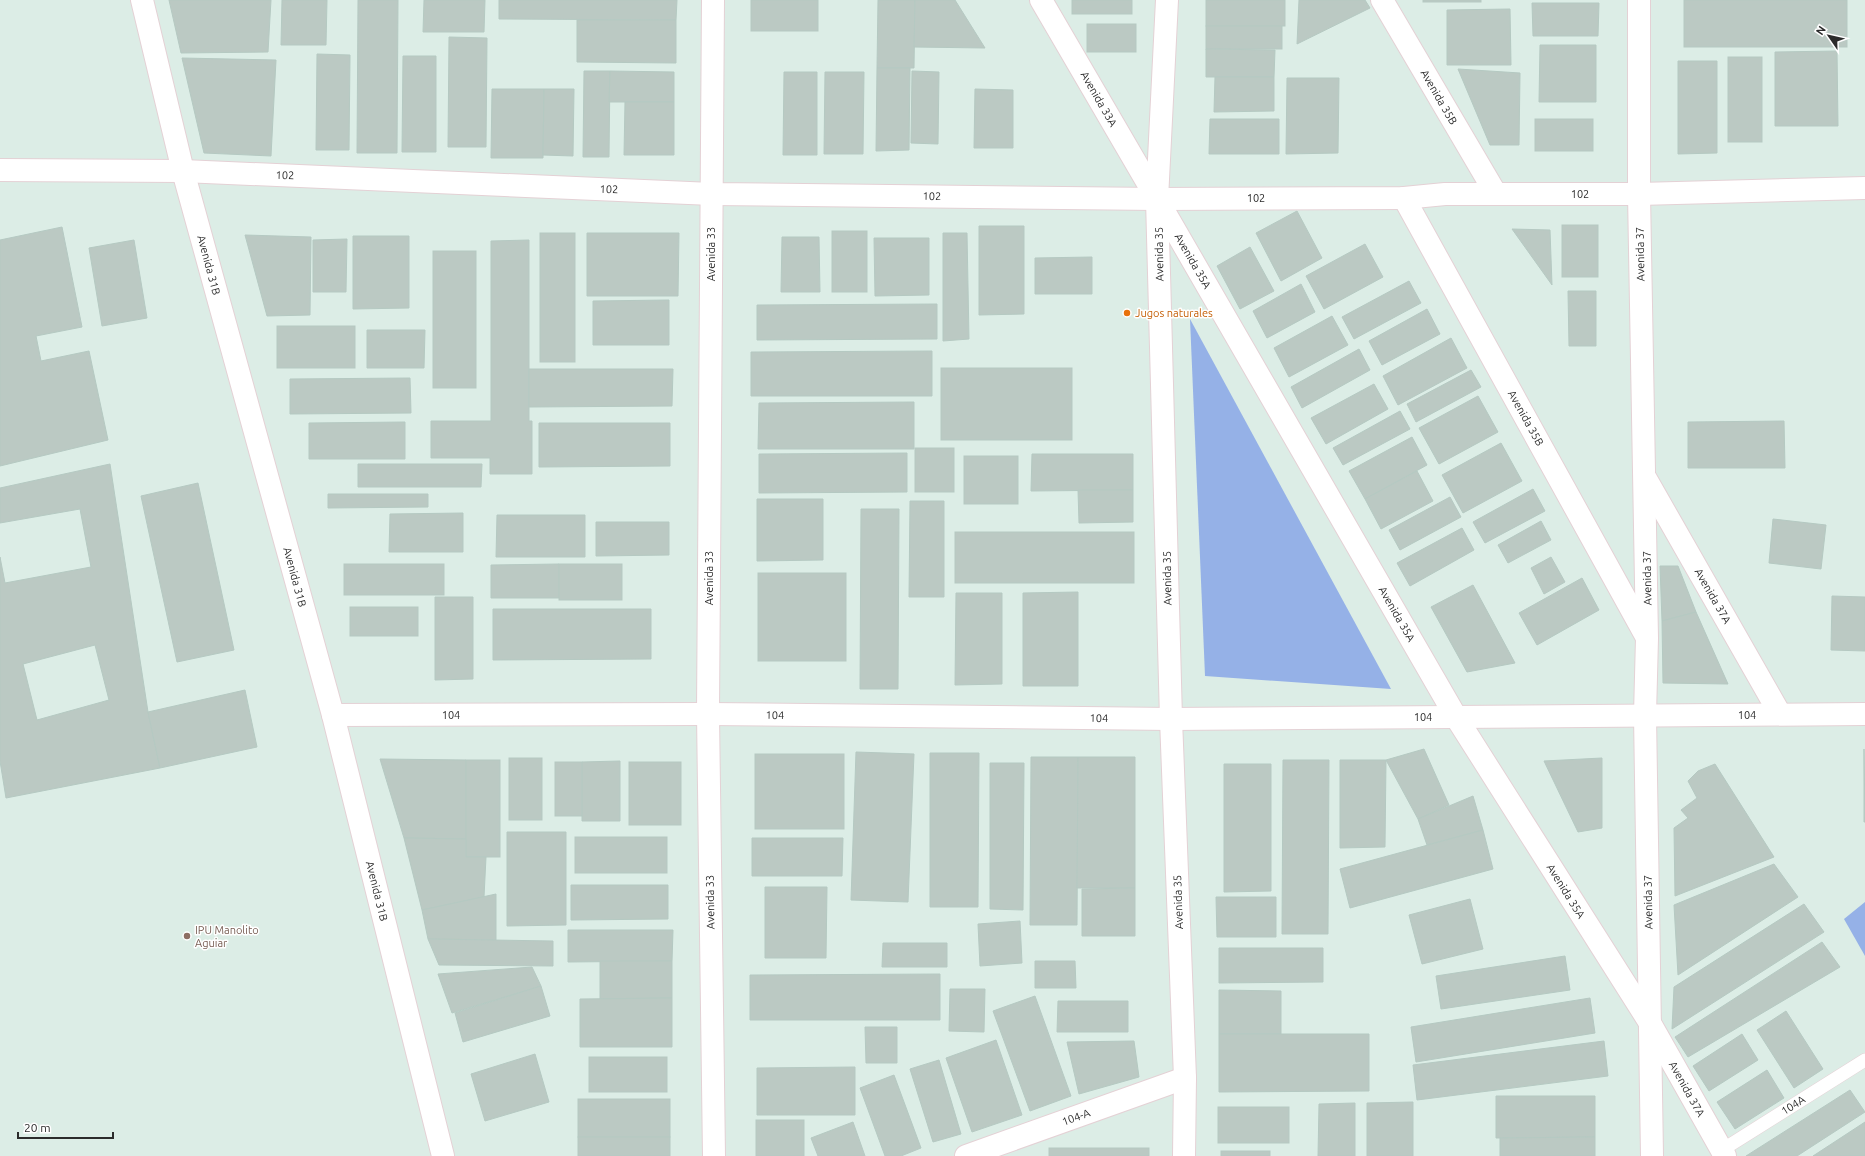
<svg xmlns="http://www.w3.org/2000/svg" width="1865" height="1156" font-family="Ubuntu,sans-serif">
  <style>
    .green { fill: #95b1e7 }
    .building { fill: #bbc9c3; stroke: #b5c9c2; fill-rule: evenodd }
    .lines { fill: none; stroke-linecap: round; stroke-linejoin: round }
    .service-casing { stroke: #e4d1d5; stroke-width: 14 }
    .minor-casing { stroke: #e4d1d5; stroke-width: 24 }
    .tertiary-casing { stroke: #e4d1d5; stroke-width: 24 }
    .service { stroke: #fff; stroke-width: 13 }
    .minor { stroke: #fff; stroke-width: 22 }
    .tertiary { stroke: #fff; stroke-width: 22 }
    .food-dot { fill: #e8710a; stroke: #fff; stroke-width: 1.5 }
    .education-dot { fill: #8d6e63; stroke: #fff; stroke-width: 1.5 }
    .labels { text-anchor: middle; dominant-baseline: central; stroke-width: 3; stroke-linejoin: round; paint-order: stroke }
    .street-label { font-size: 11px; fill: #2b2b2b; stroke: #fff }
    .food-label { font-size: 11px; fill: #c56008; stroke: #fff; text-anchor: start }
    .education-label { font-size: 11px; fill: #785e54; stroke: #fff; text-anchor: start }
  </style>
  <rect width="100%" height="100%" fill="#dcede6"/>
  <g class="green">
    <path d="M1190,319L1391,689L1205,676Z"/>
    <path d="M1865,902V956L1844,919Z"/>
  </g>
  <g class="building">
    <path d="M169,0H271L268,52L181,53Z"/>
    <path d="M282,0H327L326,45H281Z"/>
    <path d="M358,0H398L397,153H357Z"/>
    <path d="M424,0H485L484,32H423Z"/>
    <path d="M499,0H677L676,20L499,19Z"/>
    <rect x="751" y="0" width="67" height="31"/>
    <path d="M878,0H915L914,68H877Z"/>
    <path d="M915,0H955L985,48L914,47Z"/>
    <rect x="1072" y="0" width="60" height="14"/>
    <rect x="1206" y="0" width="79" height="26"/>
    <path d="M1299,0H1365L1370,8L1297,44Z"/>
    <rect x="1423" y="0" width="58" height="2"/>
    <rect x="1684" y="0" width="163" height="47"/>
    <path d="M1532,3H1599L1598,36H1533Z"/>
    <path d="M1510,9L1511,65H1447V10Z"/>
    <path d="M577,20H676V63L577,62Z"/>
    <rect x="1087" y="24" width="49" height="28"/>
    <rect x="1206" y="26" width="76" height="23"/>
    <path d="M449,37L487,38L486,147H448Z"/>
    <path d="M1540,45H1596V102H1539Z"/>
    <path d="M1206,49L1275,50L1274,77H1206Z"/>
    <path d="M1837,51L1838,126H1775V52Z"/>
    <path d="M317,54L350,55L349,150H316Z"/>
    <path d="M403,56H436V152H402Z"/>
    <rect x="1728" y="57" width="34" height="85"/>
    <path d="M182,58L276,60L271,156L204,153Z"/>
    <path d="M1678,61H1717V153L1678,154Z"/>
    <path d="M877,68H910L909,150L876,151Z"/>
    <path d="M1458,69L1520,73L1519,145H1490Z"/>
    <path d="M584,71H610L609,157H583Z"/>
    <path d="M610,71L674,72V102H609Z"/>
    <path d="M912,71L939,72L938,144L911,143Z"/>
    <path d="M784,72H817V155H783Z"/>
    <path d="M825,72H864L863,154H824Z"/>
    <path d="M1215,77H1274V111L1214,112Z"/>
    <path d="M1287,78H1339L1338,153L1286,154Z"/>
    <path d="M492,89H544L543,158H491Z"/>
    <path d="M544,89H574L573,156L543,155Z"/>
    <path d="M975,89L1013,90V148H974Z"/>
    <path d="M625,102H674V155H624Z"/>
    <path d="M1210,119H1279V154H1209Z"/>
    <rect x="1535" y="119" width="58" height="32"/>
    <path d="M1297,211L1322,258L1281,281L1256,233Z"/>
    <rect x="1562" y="225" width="36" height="52"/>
    <path d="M979,226H1024V314L979,315Z"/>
    <path d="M62,227L82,327L36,336L41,361L89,351L108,440L0,466V240Z"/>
    <path d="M1512,229L1550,230L1552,285Z"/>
    <rect x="832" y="231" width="35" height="61"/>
    <rect x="540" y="233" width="35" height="129"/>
    <path d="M587,233H679L678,296H587Z"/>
    <path d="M943,233H967L969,339L943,341Z"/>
    <path d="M245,235L311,237L310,315L267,316Z"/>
    <path d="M353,236H409V308L353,309Z"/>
    <path d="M782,237H819L820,292H781Z"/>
    <path d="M874,238H929V295L875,296Z"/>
    <path d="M347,239L346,292H313V240Z"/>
    <path d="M134,240L147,318L102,326L89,248Z"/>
    <path d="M529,240V421H532V474H490V458H431V421H491V241Z"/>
    <path d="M1365,244L1383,277L1324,309L1306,276Z"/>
    <path d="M1250,247L1274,291L1240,309L1217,266Z"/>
    <rect x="433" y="251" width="43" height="137"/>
    <path d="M1092,257V294H1035V258Z"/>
    <path d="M1409,281L1421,303L1354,339L1342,317Z"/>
    <path d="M1301,284L1315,312L1267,338L1253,311Z"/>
    <path d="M1568,291H1596V346H1569Z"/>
    <path d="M669,300V345H593V301Z"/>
    <path d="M937,304V339L757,340V305Z"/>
    <path d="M1427,309L1440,334L1382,365L1369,341Z"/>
    <path d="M1332,316L1348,345L1289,377L1274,348Z"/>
    <rect x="277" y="326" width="78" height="42"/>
    <path d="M367,330H425L424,368H367Z"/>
    <path d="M1451,338L1467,368L1398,405L1383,376Z"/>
    <path d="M1359,349L1370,370L1302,408L1291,387Z"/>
    <path d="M932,351V396H751V352Z"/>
    <rect x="941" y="368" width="131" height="72"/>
    <path d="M529,369H673L672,406L529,407Z"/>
    <path d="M1471,370L1481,387L1416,422L1407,404Z"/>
    <path d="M410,378L411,413L290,414V379Z"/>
    <path d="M1374,384L1388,409L1326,444L1311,418Z"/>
    <path d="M1478,396L1498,432L1439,464L1419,428Z"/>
    <path d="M914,402V449H758L759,403Z"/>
    <path d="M1400,411L1410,429L1343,465L1333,448Z"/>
    <path d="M1784,421L1785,468H1688V422Z"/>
    <path d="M405,422V459H309V423Z"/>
    <path d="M539,423H670V466L539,467Z"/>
    <path d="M1412,437L1427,465L1365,499L1349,471Z"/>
    <path d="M1501,443L1522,481L1463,513L1442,475Z"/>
    <rect x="915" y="448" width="39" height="44"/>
    <path d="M907,453V492L759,493V454Z"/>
    <path d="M1032,454H1133V490L1031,491Z"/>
    <rect x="964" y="456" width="54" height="48"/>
    <path d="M110,464L148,712L160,768L6,798L0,761V557L5,583L91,567L80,509L0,523V488ZM95,645L109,700L37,720L23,664Z"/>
    <path d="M358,464H482L481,487H358Z"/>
    <path d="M1417,471L1433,501L1381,529L1365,499Z"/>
    <path d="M198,483L234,650L177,662L141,496Z"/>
    <path d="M1533,489L1545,511L1485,543L1473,522Z"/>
    <path d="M1078,490H1133V522L1079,523Z"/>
    <path d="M328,494H428V507L328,508Z"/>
    <path d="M1450,497L1461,517L1400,550L1389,530Z"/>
    <path d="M757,499H823V560L757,561Z"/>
    <path d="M910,501H944V597H909Z"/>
    <path d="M861,509H899L898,689H860Z"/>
    <path d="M463,513V552H389L390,514Z"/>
    <path d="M497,515H585V557H496Z"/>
    <path d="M1773,519L1826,525L1821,569L1769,563Z"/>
    <path d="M1541,521L1551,540L1508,563L1498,545Z"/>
    <path d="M596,522H669V555L596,556Z"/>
    <path d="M1462,528L1474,550L1410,586L1397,563Z"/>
    <rect x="955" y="532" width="179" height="51"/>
    <path d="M1551,557L1565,582L1544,594L1531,568Z"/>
    <rect x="344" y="564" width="100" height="31"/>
    <path d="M559,564V598H491V565Z"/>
    <rect x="559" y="564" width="63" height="36"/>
    <path d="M1660,566H1678L1696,612L1662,621Z"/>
    <rect x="758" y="573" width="88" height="88"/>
    <path d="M1582,578L1599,610L1537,645L1519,613Z"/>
    <path d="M1473,585L1515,663L1467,672L1431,607Z"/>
    <path d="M1078,592V686H1023V593Z"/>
    <path d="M956,593H1002V684L955,685Z"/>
    <path d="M1832,596L1865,597V651L1831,650Z"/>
    <path d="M435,597H473V679L435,680Z"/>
    <rect x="350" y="607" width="68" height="29"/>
    <path d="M493,609H651V659L493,660Z"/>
    <path d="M1696,612L1728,684L1663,683L1662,621Z"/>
    <path d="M245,690L257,747L160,768L148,712Z"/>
    <path d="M1424,749L1449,805L1418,819L1386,760Z"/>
    <path d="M1864,749L1865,822H1864Z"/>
    <path d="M856,752L914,754L908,902L851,900Z"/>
    <path d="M930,753H979L978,907H930Z"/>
    <rect x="755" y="754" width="89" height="75"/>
    <path d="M1031,757H1078L1077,925H1030Z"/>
    <path d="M1078,757H1135V888H1077Z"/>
    <rect x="509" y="758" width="33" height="62"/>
    <path d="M1602,758V828L1578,832L1544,761Z"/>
    <path d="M380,759L466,760V839L404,838Z"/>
    <rect x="466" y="760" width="34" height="97"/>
    <path d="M1283,760H1329L1328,934H1282Z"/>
    <path d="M1340,760H1386L1385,847L1340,848Z"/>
    <path d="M620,761V821H582V762Z"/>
    <rect x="555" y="762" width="27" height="54"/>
    <rect x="629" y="762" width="52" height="63"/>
    <path d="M990,763H1024L1023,910L990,909Z"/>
    <path d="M1224,764H1271V891L1224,892Z"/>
    <path d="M1715,764L1774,857L1675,896L1674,828L1688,818L1681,810L1697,798L1688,781L1698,771Z"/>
    <path d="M1473,796L1483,830L1427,845L1418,819Z"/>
    <path d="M1483,830L1493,869L1350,908L1340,869Z"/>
    <path d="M507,832H566V925L507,926Z"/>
    <rect x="575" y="837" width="92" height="36"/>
    <path d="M404,838L466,839V857H486L484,897L422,910Z"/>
    <path d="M752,838H843L842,876H752Z"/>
    <path d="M1774,864L1798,897L1678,975L1674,905Z"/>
    <path d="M571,885H668V919L571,920Z"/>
    <path d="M765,887H827L826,958H765Z"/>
    <path d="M1135,888V936H1082V889Z"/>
    <path d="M496,894V940L428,939L422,910Z"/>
    <path d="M1216,897H1276V937H1217Z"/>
    <path d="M1470,899L1483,949L1422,964L1409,915Z"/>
    <path d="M1804,904L1824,932L1672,1029L1674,987Z"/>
    <path d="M1020,921L1022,963L980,966L978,924Z"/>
    <path d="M568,930H673L672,961L568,962Z"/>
    <path d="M428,939L553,941V966L439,965Z"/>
    <path d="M1822,942L1840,967L1688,1057L1675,1037Z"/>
    <path d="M883,943H947V967H882Z"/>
    <path d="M1219,948H1323V982L1219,983Z"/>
    <path d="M1565,956L1570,990L1441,1009L1436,976Z"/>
    <path d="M600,961H672V998L600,999Z"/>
    <path d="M1035,961H1075L1076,988H1035Z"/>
    <path d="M532,967L541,986L452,1013L438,974Z"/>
    <path d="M940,974V1020H750V975Z"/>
    <path d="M541,986L550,1016L463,1042L455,1013Z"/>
    <path d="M950,989H985L984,1032L949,1031Z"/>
    <path d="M1219,990L1281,991V1034H1219Z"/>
    <path d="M1035,996L1071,1096L1030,1111L993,1011Z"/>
    <path d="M672,998V1047H580V999Z"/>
    <path d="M1590,998L1595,1033L1416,1062L1411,1027Z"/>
    <path d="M1058,1001H1128V1032H1057Z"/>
    <path d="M1786,1011L1823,1069L1794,1088L1757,1030Z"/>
    <path d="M865,1027H897V1063H866Z"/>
    <path d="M1219,1034H1369V1091L1219,1092Z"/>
    <path d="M1742,1034L1758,1060L1709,1091L1693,1066Z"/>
    <path d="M996,1040L1022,1115L972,1132L946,1058Z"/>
    <path d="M1134,1041L1139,1077L1079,1094L1067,1042Z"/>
    <path d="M1604,1041L1608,1076L1417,1100L1413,1065Z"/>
    <path d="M535,1054L549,1102L485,1121L471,1074Z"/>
    <rect x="589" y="1057" width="78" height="35"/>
    <path d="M939,1060L961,1134L933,1142L910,1069Z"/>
    <path d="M855,1067V1115H757V1068Z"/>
    <path d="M1767,1070L1784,1098L1735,1129L1717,1102Z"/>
    <path d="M894,1075L921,1148L901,1156H885L860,1088Z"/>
    <path d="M1850,1090L1865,1112L1797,1156H1746Z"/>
    <path d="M1496,1096H1595V1137L1496,1138Z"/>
    <rect x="578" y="1099" width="92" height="38"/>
    <path d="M1413,1102V1156H1367V1103Z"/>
    <path d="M1355,1103V1156H1318L1319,1104Z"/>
    <rect x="1218" y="1107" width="71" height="36"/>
    <rect x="756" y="1120" width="48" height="36"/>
    <path d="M853,1122L865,1156H818L811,1138Z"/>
    <path d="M1865,1122V1156H1813Z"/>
    <rect x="578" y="1137" width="92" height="19"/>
    <path d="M1595,1137V1156H1500V1138Z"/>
    <rect x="1049" y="1148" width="100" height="8"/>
    <rect x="1221" y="1151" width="49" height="5"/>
  </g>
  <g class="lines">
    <g class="service-casing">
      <path id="service" d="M1722,1150L1865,1060"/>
    </g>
    <g class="minor-casing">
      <g id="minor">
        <path d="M142,0L183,171L333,715L443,1156"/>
        <path d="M713,0L708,714L714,1156"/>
        <path d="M1167,0L1157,199L1456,717L1650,1023L1725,1156"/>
        <path d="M1382,0L1496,194"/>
        <path d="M1639,0V194L1647,638L1645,715L1652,1156"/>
        <path d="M0,170L183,171L712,194L1157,199L1404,198L1445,194H1639L1865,188"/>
        <path d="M1404,198L1646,636"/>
        <path d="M1646,479L1780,714"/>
        <path d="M333,715L708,714L1171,719L1865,714"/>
        <path d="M966,1156L1185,1078"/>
      </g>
    </g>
    <g class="tertiary-casing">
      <path id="tertiary" d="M1041,0L1157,199L1171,719L1185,1078L1184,1156"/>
    </g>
    <use href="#service" class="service"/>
    <use href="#minor" class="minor"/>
    <use href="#tertiary" class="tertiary"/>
  </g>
  <circle class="food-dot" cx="1127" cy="313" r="4"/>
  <circle class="education-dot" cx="187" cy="936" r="4"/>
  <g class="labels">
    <g class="street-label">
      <text transform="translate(1439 97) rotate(60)">Avenida 35B</text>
      <text transform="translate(1099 99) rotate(60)">Avenida 33A</text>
      <text transform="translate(285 175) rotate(2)">102</text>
      <text transform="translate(609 189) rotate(2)">102</text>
      <text x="1580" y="194">102</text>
      <text transform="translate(932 196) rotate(1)">102</text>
      <text x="1256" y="198">102</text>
      <text transform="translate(711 254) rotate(-90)">Avenida 33</text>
      <text transform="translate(1159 254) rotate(-91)">Avenida 35</text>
      <text transform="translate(1640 254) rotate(-91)">Avenida 37</text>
      <text transform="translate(1193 261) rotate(60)">Avenida 35A</text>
      <text transform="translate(209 265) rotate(75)">Avenida 31B</text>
      <text transform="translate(1526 418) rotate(61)">Avenida 35B</text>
      <text transform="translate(295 577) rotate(75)">Avenida 31B</text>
      <text transform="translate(709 578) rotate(-90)">Avenida 33</text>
      <text transform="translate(1167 578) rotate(-91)">Avenida 35</text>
      <text transform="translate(1647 578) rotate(-91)">Avenida 37</text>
      <text transform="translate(1713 596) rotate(60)">Avenida 37A</text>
      <text transform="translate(1397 614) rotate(60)">Avenida 35A</text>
      <text x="451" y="715">104</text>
      <text transform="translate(775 715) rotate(1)">104</text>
      <text x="1747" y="715">104</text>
      <text x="1423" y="717">104</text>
      <text transform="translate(1099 718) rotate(1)">104</text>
      <text transform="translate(377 891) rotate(76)">Avenida 31B</text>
      <text transform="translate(1566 891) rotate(58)">Avenida 35A</text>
      <text transform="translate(710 902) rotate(-91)">Avenida 33</text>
      <text transform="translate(1178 902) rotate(-92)">Avenida 35</text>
      <text transform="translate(1648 902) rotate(-91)">Avenida 37</text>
      <text transform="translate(1687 1089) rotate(61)">Avenida 37A</text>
      <text transform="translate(1793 1105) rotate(-32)">104A</text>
      <text transform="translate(1076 1117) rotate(-20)">104-A</text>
    </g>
    <g class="food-label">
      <text x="1135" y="313">Jugos naturales</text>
    </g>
    <g class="education-label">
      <text x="195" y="930">IPU Manolito<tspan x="195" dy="13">Aguiar</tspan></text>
    </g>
  </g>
  <g transform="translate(1829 36) rotate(304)" stroke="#ffffff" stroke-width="3" paint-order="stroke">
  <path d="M0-3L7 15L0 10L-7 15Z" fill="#2b2b2b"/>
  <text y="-6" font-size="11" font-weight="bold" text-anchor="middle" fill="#2b2b2b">N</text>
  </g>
  <path d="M18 1132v6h95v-6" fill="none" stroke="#2b2b2b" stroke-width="2"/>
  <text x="24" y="1132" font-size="12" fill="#2b2b2b" stroke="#ffffff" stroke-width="3" paint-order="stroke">20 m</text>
</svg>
